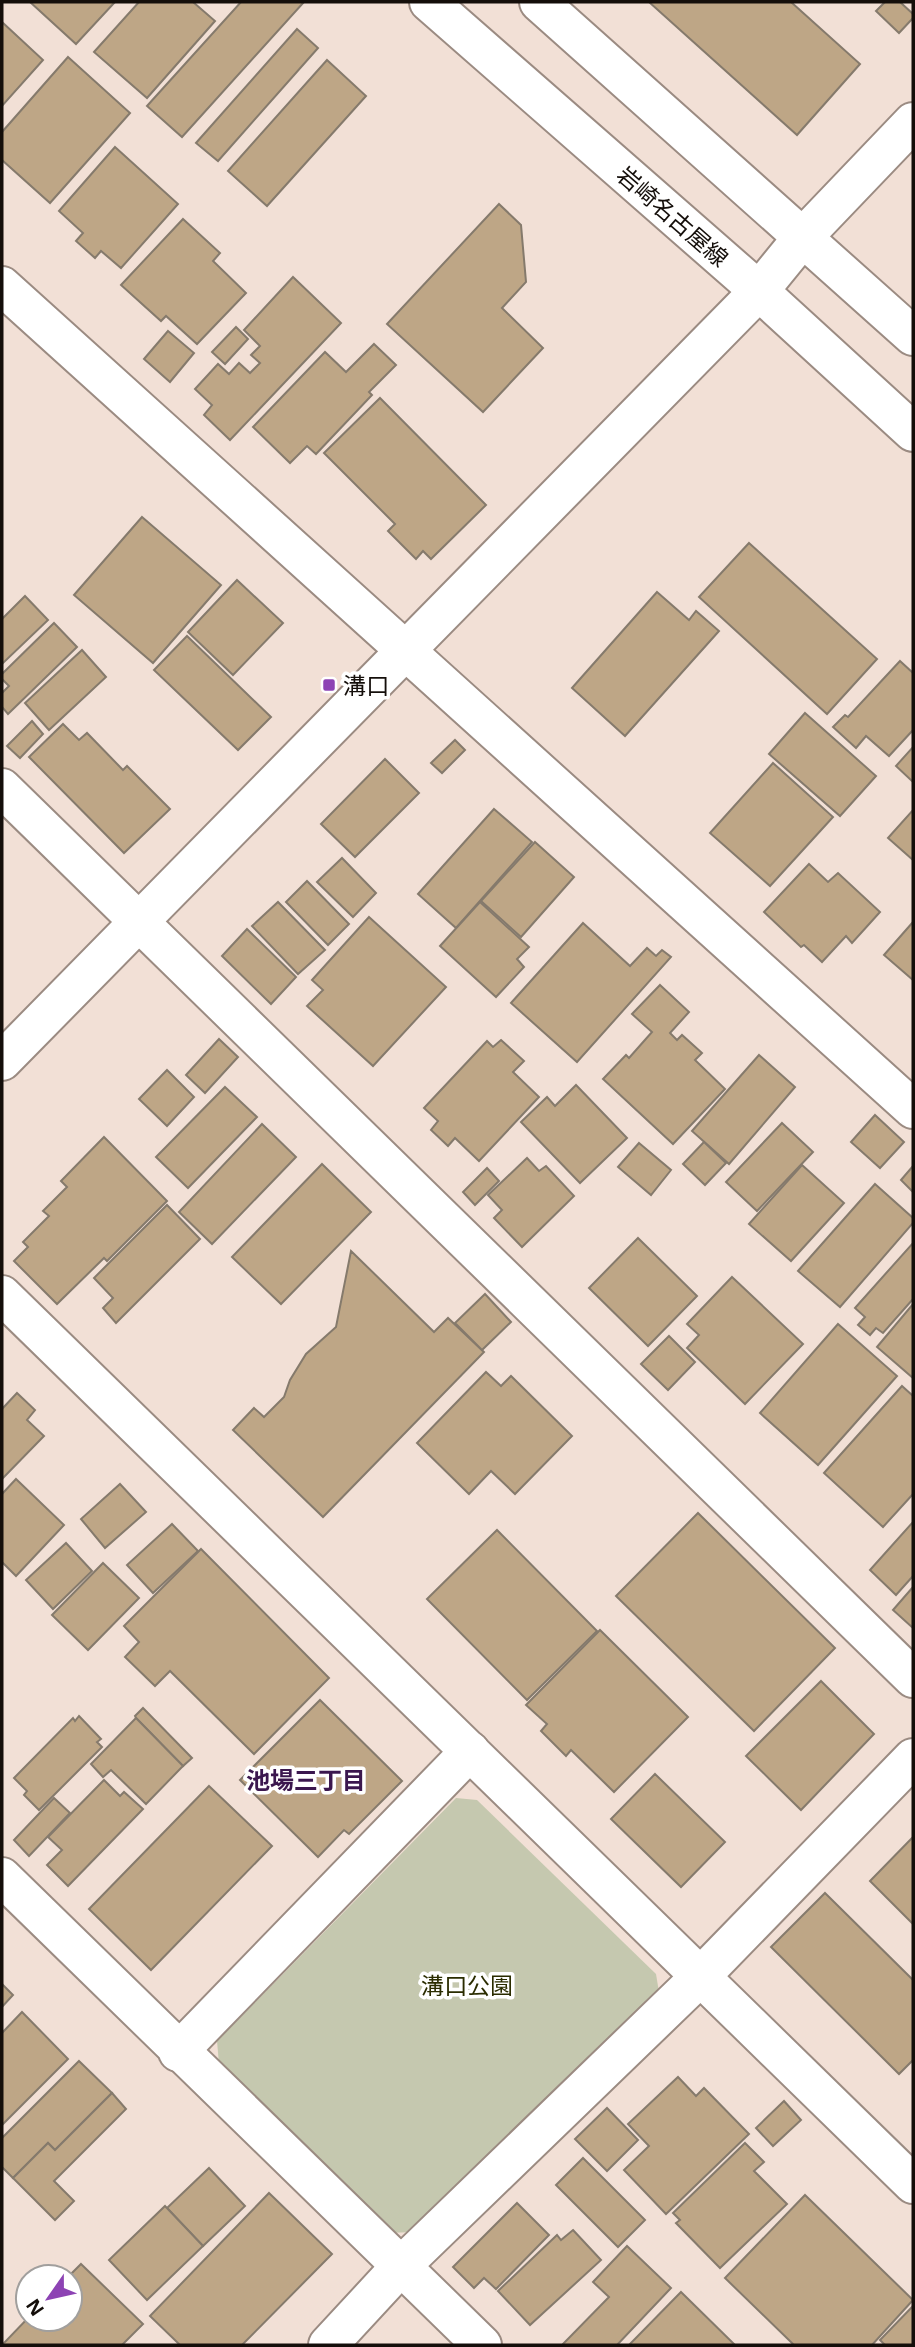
<svg xmlns="http://www.w3.org/2000/svg" width="915" height="2347" font-family="'Open Sans','Noto Sans JP',sans-serif">
  <style>
    .green { fill: #c5c8af }
    .building { fill: #bea686; stroke: #857a6c; stroke-width: 2 }
    .lines { fill: none; stroke-linecap: round; stroke-linejoin: round }
    .minor-casing { stroke: #9b8b82; stroke-width: 42 }
    .tertiary-casing { stroke: #9b8b82; stroke-width: 42 }
    .secondary-casing { stroke: #9b8b82; stroke-width: 42 }
    .minor { stroke: #fff; stroke-width: 38 }
    .tertiary { stroke: #fff; stroke-width: 38 }
    .secondary { stroke: #fff; stroke-width: 38 }
    .poi-dot { fill: #8d43b4; stroke: #fff; stroke-width: 2.5 }
    .labels { text-anchor: middle; dominant-baseline: central; stroke-width: 7; stroke-linejoin: round; paint-order: stroke }
    .street-label { font-size: 23px; fill: #140e0a; stroke: #fff }
    .poi-label { font-size: 23px; fill: #140e0a; stroke: #fff; text-anchor: start }
    .park-label { font-size: 23px; fill: #2a2c00; stroke: #fff }
    .neighbourhood-label { font-size: 24px; font-weight: bold; fill: #3b174e; stroke: #fff }
  </style>
  <rect width="100%" height="100%" fill="#f2e0d6"/>
  <path class="green" d="M456,1798L477,1800L656,1974L659,1992L413,2232L388,2233L219,2064L217,2041Z"/>
  <g class="building">
    <path d="M30,2H115L76,44Z"/>
    <path d="M139,2H193L215,21L147,98L94,52Z"/>
    <path d="M241,2H304L182,137L147,106Z"/>
    <path d="M649,2H791L860,64L797,135Z"/>
    <path d="M885,2H900L913,14V18L899,33L876,11Z"/>
    <path d="M2,22L43,60L2,106Z"/>
    <path d="M297,29L318,48L218,161L196,143Z"/>
    <path d="M68,57L130,113L50,203L2,160V132Z"/>
    <path d="M327,60L366,96L267,206L228,171Z"/>
    <path d="M115,147L178,204L121,268L101,251L95,258L76,241L83,233L59,211Z"/>
    <path d="M499,204L521,225L526,282L502,308L543,348L483,412L387,324Z"/>
    <path d="M183,219L220,253L213,261L246,293L197,344L166,316L161,321L121,285Z"/>
    <path d="M293,277L341,323L230,440L204,415L212,405L195,389L218,364L229,374L239,363L250,373L260,363L251,355L260,346L244,330Z"/>
    <path d="M236,327L248,339L225,364L212,352Z"/>
    <path d="M168,331L194,353L170,382L144,359Z"/>
    <path d="M374,344L396,365L369,392L372,395L316,454L307,446L290,463L253,427L325,352L346,372Z"/>
    <path d="M380,398L486,505L431,559L423,551L416,559L388,531L395,524L324,453Z"/>
    <path d="M142,517L221,585L153,663L74,595Z"/>
    <path d="M749,543L877,659L827,714L699,597Z"/>
    <path d="M237,580L283,623L233,675L188,632Z"/>
    <path d="M657,592L689,620L696,611L719,631L625,736L572,688Z"/>
    <path d="M25,596L48,620L2,664V619Z"/>
    <path d="M54,623L77,647L8,714L2,707V693L9,686L2,679V674Z"/>
    <path d="M187,636L271,717L238,750L154,670Z"/>
    <path d="M82,650L106,677L49,730L25,703Z"/>
    <path d="M900,661L912,672L913,671V730L889,756L866,736L856,748L833,727L845,715L848,717Z"/>
    <path d="M805,713L876,776L840,816L769,754Z"/>
    <path d="M32,721L43,734L20,758L7,746Z"/>
    <path d="M63,724L79,740L87,733L123,770L127,766L170,809L124,853L29,757Z"/>
    <path d="M455,740L465,750L442,773L431,763Z"/>
    <path d="M913,747V782L896,766Z"/>
    <path d="M385,759L419,793L355,857L321,824Z"/>
    <path d="M773,763L833,817L770,886L710,833Z"/>
    <path d="M494,809L532,842L456,928L418,894Z"/>
    <path d="M913,810V860L888,838Z"/>
    <path d="M535,842L574,877L521,937L481,901Z"/>
    <path d="M342,858L376,893L353,917L317,882Z"/>
    <path d="M809,864L828,882L838,873L880,912L852,943L846,936L822,962L804,945L801,947L764,912Z"/>
    <path d="M307,881L349,924L328,945L286,902Z"/>
    <path d="M278,902L325,950L298,974L252,926Z"/>
    <path d="M480,902L529,947L517,959L524,967L496,997L440,946Z"/>
    <path d="M369,917L446,987L373,1066L307,1006L323,990L312,980Z"/>
    <path d="M913,922V980L884,955Z"/>
    <path d="M583,923L630,966L647,948L656,956L662,950L671,957L577,1062L511,1003Z"/>
    <path d="M247,929L296,977L271,1004L222,956Z"/>
    <path d="M660,985L689,1012L670,1033L677,1040L682,1035L702,1053L695,1060L725,1089L673,1144L603,1079L626,1055L629,1058L652,1032L632,1014Z"/>
    <path d="M219,1039L238,1057L205,1093L186,1075Z"/>
    <path d="M501,1040L524,1061L513,1072L539,1097L479,1161L455,1138L448,1146L431,1130L438,1121L424,1108L487,1041L493,1047Z"/>
    <path d="M759,1055L795,1087L729,1164L692,1131Z"/>
    <path d="M167,1070L194,1097L167,1126L139,1099Z"/>
    <path d="M576,1085L627,1138L580,1183L521,1122L547,1097L555,1106Z"/>
    <path d="M225,1087L257,1117L188,1188L156,1157Z"/>
    <path d="M875,1115L904,1142L880,1168L851,1142Z"/>
    <path d="M782,1123L813,1152L757,1211L726,1182Z"/>
    <path d="M262,1124L296,1157L212,1244L179,1212Z"/>
    <path d="M104,1137L167,1201L107,1261L104,1258L57,1304L14,1261L28,1247L23,1242L49,1216L43,1211L67,1187L61,1181Z"/>
    <path d="M704,1142L726,1163L705,1185L683,1164Z"/>
    <path d="M639,1143L671,1170L651,1195L618,1167Z"/>
    <path d="M527,1158L539,1171L546,1166L574,1196L522,1247L494,1218L502,1210L488,1195Z"/>
    <path d="M322,1164L371,1212L281,1304L232,1257Z"/>
    <path d="M802,1165L844,1203L791,1261L749,1224Z"/>
    <path d="M913,1166V1192L901,1180Z"/>
    <path d="M487,1168L499,1181L475,1205L463,1192Z"/>
    <path d="M875,1184L913,1218V1223L840,1307L798,1271Z"/>
    <path d="M167,1205L200,1239L116,1323L103,1308L113,1298L94,1278Z"/>
    <path d="M638,1238L697,1296L648,1346L589,1288Z"/>
    <path d="M913,1243V1299L883,1333L876,1328L870,1335L858,1325L865,1317L855,1308Z"/>
    <path d="M351,1251L434,1332L448,1318L484,1352L323,1517L233,1430L254,1408L264,1417L284,1397L290,1380L306,1354L336,1327Z"/>
    <path d="M732,1277L803,1344L745,1404L687,1348L699,1335L687,1324Z"/>
    <path d="M485,1294L511,1322L482,1350L455,1323Z"/>
    <path d="M913,1304V1378L877,1347Z"/>
    <path d="M838,1324L897,1376L818,1465L760,1413Z"/>
    <path d="M669,1336L695,1362L668,1390L641,1364Z"/>
    <path d="M486,1372L501,1386L511,1376L572,1436L515,1494L491,1471L469,1494L417,1443Z"/>
    <path d="M902,1386L913,1396V1494L883,1527L824,1473Z"/>
    <path d="M17,1393L35,1410L27,1420L44,1436L2,1479V1409Z"/>
    <path d="M16,1479L64,1525L16,1576L2,1562V1494Z"/>
    <path d="M120,1484L146,1512L105,1548L81,1519Z"/>
    <path d="M698,1513L835,1648L754,1731L616,1596Z"/>
    <path d="M913,1522V1576L896,1595L870,1570Z"/>
    <path d="M172,1524L198,1551L153,1593L127,1565Z"/>
    <path d="M497,1530L597,1631L527,1700L427,1599Z"/>
    <path d="M66,1543L92,1571L53,1609L26,1580Z"/>
    <path d="M201,1549L329,1678L254,1754L170,1671L155,1686L125,1657L139,1642L124,1626Z"/>
    <path d="M103,1563L139,1598L88,1650L52,1615Z"/>
    <path d="M913,1587V1628L893,1610Z"/>
    <path d="M600,1630L688,1717L614,1792L571,1750L566,1756L541,1731L547,1724L526,1705Z"/>
    <path d="M821,1681L874,1734L801,1810L746,1756Z"/>
    <path d="M320,1700L402,1781L349,1834L344,1830L318,1857L240,1780Z"/>
    <path d="M143,1708L192,1758L183,1766L136,1718L135,1716Z"/>
    <path d="M79,1716L101,1739L97,1742L102,1747L39,1810L24,1795L27,1791L14,1778L73,1718L75,1721Z"/>
    <path d="M136,1718L183,1766L146,1804L111,1770L103,1777L91,1764Z"/>
    <path d="M655,1774L725,1842L681,1887L611,1819Z"/>
    <path d="M104,1780L120,1796L124,1792L143,1809L68,1886L47,1865L62,1850L48,1837Z"/>
    <path d="M209,1786L272,1846L151,1970L89,1909Z"/>
    <path d="M54,1798L70,1813L29,1856L14,1840Z"/>
    <path d="M913,1837V1924L870,1881Z"/>
    <path d="M825,1893L913,1980V2060L899,2074L771,1947Z"/>
    <path d="M2,1984L13,1995L2,2007Z"/>
    <path d="M22,2012L68,2059L2,2125V2033Z"/>
    <path d="M79,2061L112,2093L55,2150L48,2143L13,2178L2,2167V2138Z"/>
    <path d="M678,2077L696,2096L704,2088L749,2134L666,2214L624,2170L649,2146L628,2124Z"/>
    <path d="M112,2093L126,2109L54,2181L74,2201L55,2220L13,2178L48,2143L55,2150Z"/>
    <path d="M784,2101L801,2120L773,2146L756,2128Z"/>
    <path d="M607,2108L638,2140L607,2171L575,2139Z"/>
    <path d="M745,2143L764,2162L754,2171L787,2204L720,2268L676,2223L680,2220L673,2213Z"/>
    <path d="M583,2158L645,2220L618,2247L556,2185Z"/>
    <path d="M209,2168L245,2206L203,2246L167,2208Z"/>
    <path d="M269,2193L332,2254L242,2345H180L150,2316Z"/>
    <path d="M805,2195L913,2300L872,2345H794L725,2278Z"/>
    <path d="M517,2203L549,2235L496,2289L484,2278L474,2288L453,2267Z"/>
    <path d="M165,2206L203,2246L147,2300L109,2260Z"/>
    <path d="M573,2230L601,2260L530,2325L498,2291L557,2235L561,2240Z"/>
    <path d="M627,2246L671,2288L617,2345H562L609,2297L593,2282Z"/>
    <path d="M81,2264L143,2324L122,2345H2L28,2318L70,2319L68,2277Z"/>
    <path d="M681,2292L735,2345H629Z"/>
    <path d="M913,2306V2345H885L880,2340Z"/>
  </g>
  <g class="lines">
    <g class="minor-casing">
      <g id="minor">
        <path d="M2,286L913,1109"/>
        <path d="M2,788L913,1678"/>
        <path d="M2,1295L913,2184"/>
        <path d="M2,1877L482,2345"/>
        <path d="M178,2052L470,1751"/>
        <path d="M328,2345L401,2266L701,1976L913,1758"/>
      </g>
    </g>
    <g class="tertiary-casing">
      <path id="tertiary" d="M2,1061L759,291L803,237L913,122"/>
    </g>
    <g class="secondary-casing">
      <g id="secondary">
        <path d="M429,2L759,291L913,432"/>
        <path d="M539,2L913,336"/>
      </g>
    </g>
    <use href="#minor" class="minor"/>
    <use href="#tertiary" class="tertiary"/>
    <use href="#secondary" class="secondary"/>
  </g>
  <rect class="poi-dot" x="322" y="678" width="14" height="14" rx="3.5"/>
  <g class="labels">
    <g class="street-label">
      <text transform="translate(673 216) rotate(41)">岩崎名古屋線</text>
    </g>
    <g class="poi-label">
      <text x="343" y="685">溝口</text>
    </g>
    <g class="park-label">
      <text x="467" y="1985">溝口公園</text>
    </g>
    <g class="neighbourhood-label">
      <text x="306" y="1779">池場三丁目</text>
    </g>
  </g>
  <rect width="915" height="2347" fill="none" stroke="#140e0a" stroke-width="7"/>
  <g transform="translate(49 2298) rotate(236)"><circle r="33" fill="#ffffff" stroke="#a19f9d" stroke-width="2"/>
  <path d="M0-5L12 26L0 18L-12 26Z" fill="#8d43b4"/>
  <text y="-10" font-size="19" font-weight="bold" text-anchor="middle" fill="#140e0a">N</text>
  </g>
</svg>
